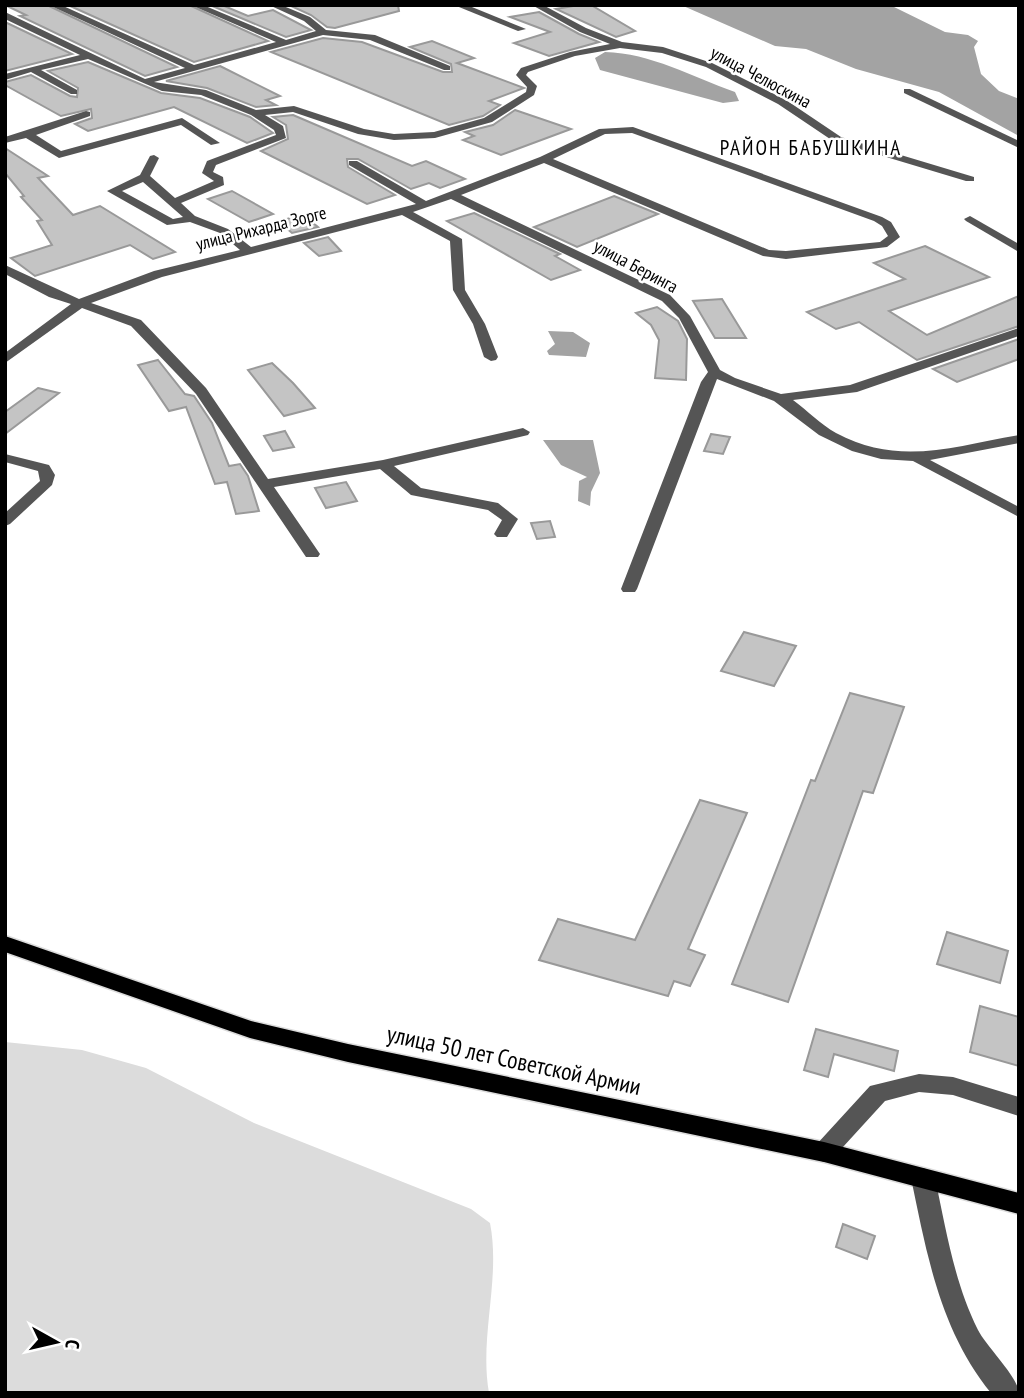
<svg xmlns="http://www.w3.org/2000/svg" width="1024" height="1398" font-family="'PT Sans Narrow',sans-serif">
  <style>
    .green { fill: #dcdcdc }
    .water { fill: #a3a3a3 }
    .building { fill: #c4c4c4; stroke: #999; stroke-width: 2 }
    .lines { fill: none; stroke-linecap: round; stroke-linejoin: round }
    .major-casing { stroke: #dbdbdb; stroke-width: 3 }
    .minor { fill: #555; fill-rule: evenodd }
    .major { fill: #000; fill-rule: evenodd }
    .labels { text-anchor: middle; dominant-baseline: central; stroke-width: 5; stroke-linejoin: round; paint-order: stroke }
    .far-street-label { font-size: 18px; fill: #000; stroke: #fff }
    .far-quarter-label { font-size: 21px; letter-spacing: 2px; fill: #000; stroke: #fff }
    .near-street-label { font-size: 24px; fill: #000; stroke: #fff }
  </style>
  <rect width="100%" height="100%" fill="#fff"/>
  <path class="green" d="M5,1042L82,1050L146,1068L254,1123L471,1209L490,1223C501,1279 479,1337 489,1393H5Z"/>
  <g class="water">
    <path d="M681,5H890L945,32L968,35L978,41L974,47L981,74L999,91L1019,99V136L939,92L856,69L806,49L775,46Z"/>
    <path d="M605,52C651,53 692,77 735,92L739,101L723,103L600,70L595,58Z"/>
    <path d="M548,331L573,332L590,343L586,357L549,355L547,351L555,344Z"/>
    <path d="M543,440H593L600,473L591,492L590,506L578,501L579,481L587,477L561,465Z"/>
  </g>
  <g class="building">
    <path d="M5,5H47L177,67L145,76L20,16L26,15Z"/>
    <path d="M68,5H189L268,41L194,62Z"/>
    <path d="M210,5H222L248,16L273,10L311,30L286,37Z"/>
    <path d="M289,5H398L399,11L335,28L327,27L311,15Z"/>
    <path d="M579,5H591L635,31L616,37L556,9Z"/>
    <path d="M539,12L579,34L599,42L549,56L514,43L550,32L510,17Z"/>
    <path d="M5,22L72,54L5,71Z"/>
    <path d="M323,38L362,42L443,72H452L451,64L410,47L432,41L474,58L457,63L524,88L489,101L500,105L483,116L449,125L271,52Z"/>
    <path d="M88,62L161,93L200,98L250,117L273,133L247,143L174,107L88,131L75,124L92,118L91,109L61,116L5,85V82L31,75L70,96L77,97L78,88L48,71Z"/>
    <path d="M220,66L280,96L266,100L276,105L256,107L207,88L166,81Z"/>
    <path d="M515,110L571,129L501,155L463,140L474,136L465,132L493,125Z"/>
    <path d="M293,115L412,166L426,161L465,179L440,188L429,183L411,189L358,159H347L348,167L395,195L367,204L261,151L288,139L286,125L273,117Z"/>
    <path d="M5,148L48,176L38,178L73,215L100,206L175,252L153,259L130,245L35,276L11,258L52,245L37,221L42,220L21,197L24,196L5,173Z"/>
    <path d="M232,191L273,214L249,222L208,199Z"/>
    <path d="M614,196L658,214L577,247L534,227Z"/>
    <path d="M474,213L560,254L555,256L580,270L551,280L447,221Z"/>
    <path d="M303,215L318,227L292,233L278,221Z"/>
    <path d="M328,237L341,251L319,256L304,243Z"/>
    <path d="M925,246L989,277L889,311L927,335L1019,296V326L917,360L859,322L836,329L807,312L905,279L874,263Z"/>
    <path d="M722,299L746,338H715L693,301Z"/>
    <path d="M657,307L678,321L687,339L686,380L655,378L659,340L651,325L636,313Z"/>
    <path d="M1019,339V359L957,382L933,369Z"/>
    <path d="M158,360L185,394L194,396L212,423L229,466L240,464L248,476L259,511L236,514L227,482L215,484L186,407L169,411L138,365Z"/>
    <path d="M272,363L293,383L315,408L284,416L248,370Z"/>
    <path d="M38,388L59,393L5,434V412Z"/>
    <path d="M285,431L294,447L273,451L264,436Z"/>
    <path d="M711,434L730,437L723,454L704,451Z"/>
    <path d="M346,482L357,501L326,508L315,488Z"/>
    <path d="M550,521L555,537L537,539L531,523Z"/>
    <path d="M744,632L796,646L774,686L721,671Z"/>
    <path d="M850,693L904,707L873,793L863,791L788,1002L732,984L811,780L815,781Z"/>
    <path d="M700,800L747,813L688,949L705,955L690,986L674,981L668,996L539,960L558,919L635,940Z"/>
    <path d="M947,932L1008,951L1000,983L937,964Z"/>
    <path d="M980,1006L1019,1017V1066L970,1052Z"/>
    <path d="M816,1029L898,1051L894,1071L834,1054L828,1077L804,1070Z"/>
    <path d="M843,1224L875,1236L867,1259L836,1247Z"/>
  </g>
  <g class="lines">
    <g class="major-casing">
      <path id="major" d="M5,936L251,1021L348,1044L824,1142L1019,1193V1214L824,1162L348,1062L250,1038L5,952Z"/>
    </g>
    <g class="minor">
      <path d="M49,5H61L194,65L276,42L191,5H203L286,40L316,31L304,21L269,5H281L310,17L326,30L375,35L450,66V70H444L370,40L323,35L154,82L206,90L256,110L294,106L364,129L394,134L434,132L484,118L526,92L527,87L516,75L521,68L570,52L610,44L580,32L532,5H543L586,28L622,42L663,47L712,63L786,100L841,137L974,177V181H966L833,141L778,104L706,67L662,53L620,48L575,56L528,72L526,75L537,86L534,95L492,122L435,138L394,140L358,134L293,112L265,115L283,126L286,138L216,165L213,172L223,177L224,185L181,203L195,216L228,229L251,247L416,204L349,165V161H357L426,201L540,157L599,129L633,127L882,217L891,222L900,237L887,247L786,259L763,256L544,163L461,195L670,295L690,316L720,370L735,378L781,394L850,385L1019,328V336L857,392L793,400C808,411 820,424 836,433C900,467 953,446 1019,435V443L930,460L1019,507V517L913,461L881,459L852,451L819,435L774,401L717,379L637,589L635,592H623L621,589L701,382L708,372L679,318L662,301L451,199L413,212L462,239L465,290L485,324L498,357L496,360L491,361L484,357L473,324L453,290L450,241L402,215L162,277L91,303L141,320L206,388L268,479L383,460L523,428L530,432L528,435L394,466L421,488L498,503L518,519L507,537H497L494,534L502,520L488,510L411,495L380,469L274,487L320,554L318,557H306L196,394L131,326L82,308L5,363V353L71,304L49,297L5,274V265L79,299L154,271L240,250L220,233L190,222L167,225L107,191L140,175L150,156L154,155L159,158L150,176L175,198L214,181L202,173L207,161L276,135L274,130L251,115L201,95L162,91L88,59L41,70L77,90V94H71L31,72L5,80V74L80,55L5,19V12L145,79L185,68ZM632,133L874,221L882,226L888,236L880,242L786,251L769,250L553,159L605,134ZM143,182L183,217L173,219L122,191Z"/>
      <path d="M454,5H467L526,29L518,31Z"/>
      <path d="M904,89H910L1019,141V148L904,93Z"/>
      <path d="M86,111L90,112V116L36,135L61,151L182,118L220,143L211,145L181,125L59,158L26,138L5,143V137Z"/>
      <path d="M970,216L1019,244V252L966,221L964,219Z"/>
      <path d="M5,454L49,465L55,475L52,485L10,524L5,526V513L40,481L38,471L5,462Z"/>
      <path d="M919,1074L953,1077L1019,1097V1116L953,1095L919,1092L885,1101L832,1159L824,1162L816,1159L812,1152L816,1145L870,1086Z"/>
      <path d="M923,1168L931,1171L935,1178C946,1229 954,1282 978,1330C986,1346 1019,1378 1019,1393H991C940,1330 927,1255 911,1178L915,1171Z"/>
    </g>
    <use href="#major" class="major"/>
  </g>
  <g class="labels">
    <g class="far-street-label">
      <text transform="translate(761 77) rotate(28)">улица Челюскина</text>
      <text transform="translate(261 228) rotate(-14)">улица Рихарда Зорге</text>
      <text transform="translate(636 266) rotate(28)">улица Беринга</text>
    </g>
    <g class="far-quarter-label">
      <text x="811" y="147">РАЙОН БАБУШКИНА</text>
    </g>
    <g class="near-street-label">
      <text transform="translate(514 1060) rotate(12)">улица 50 лет Советской Армии</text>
    </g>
  </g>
  <rect width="1024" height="1398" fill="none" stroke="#000000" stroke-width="14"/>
  <g transform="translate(56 1342) rotate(98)" stroke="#ffffff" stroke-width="5" paint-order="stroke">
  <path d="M0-5L12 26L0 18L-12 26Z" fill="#000000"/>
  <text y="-10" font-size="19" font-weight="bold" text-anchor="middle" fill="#000000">С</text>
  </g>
</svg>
